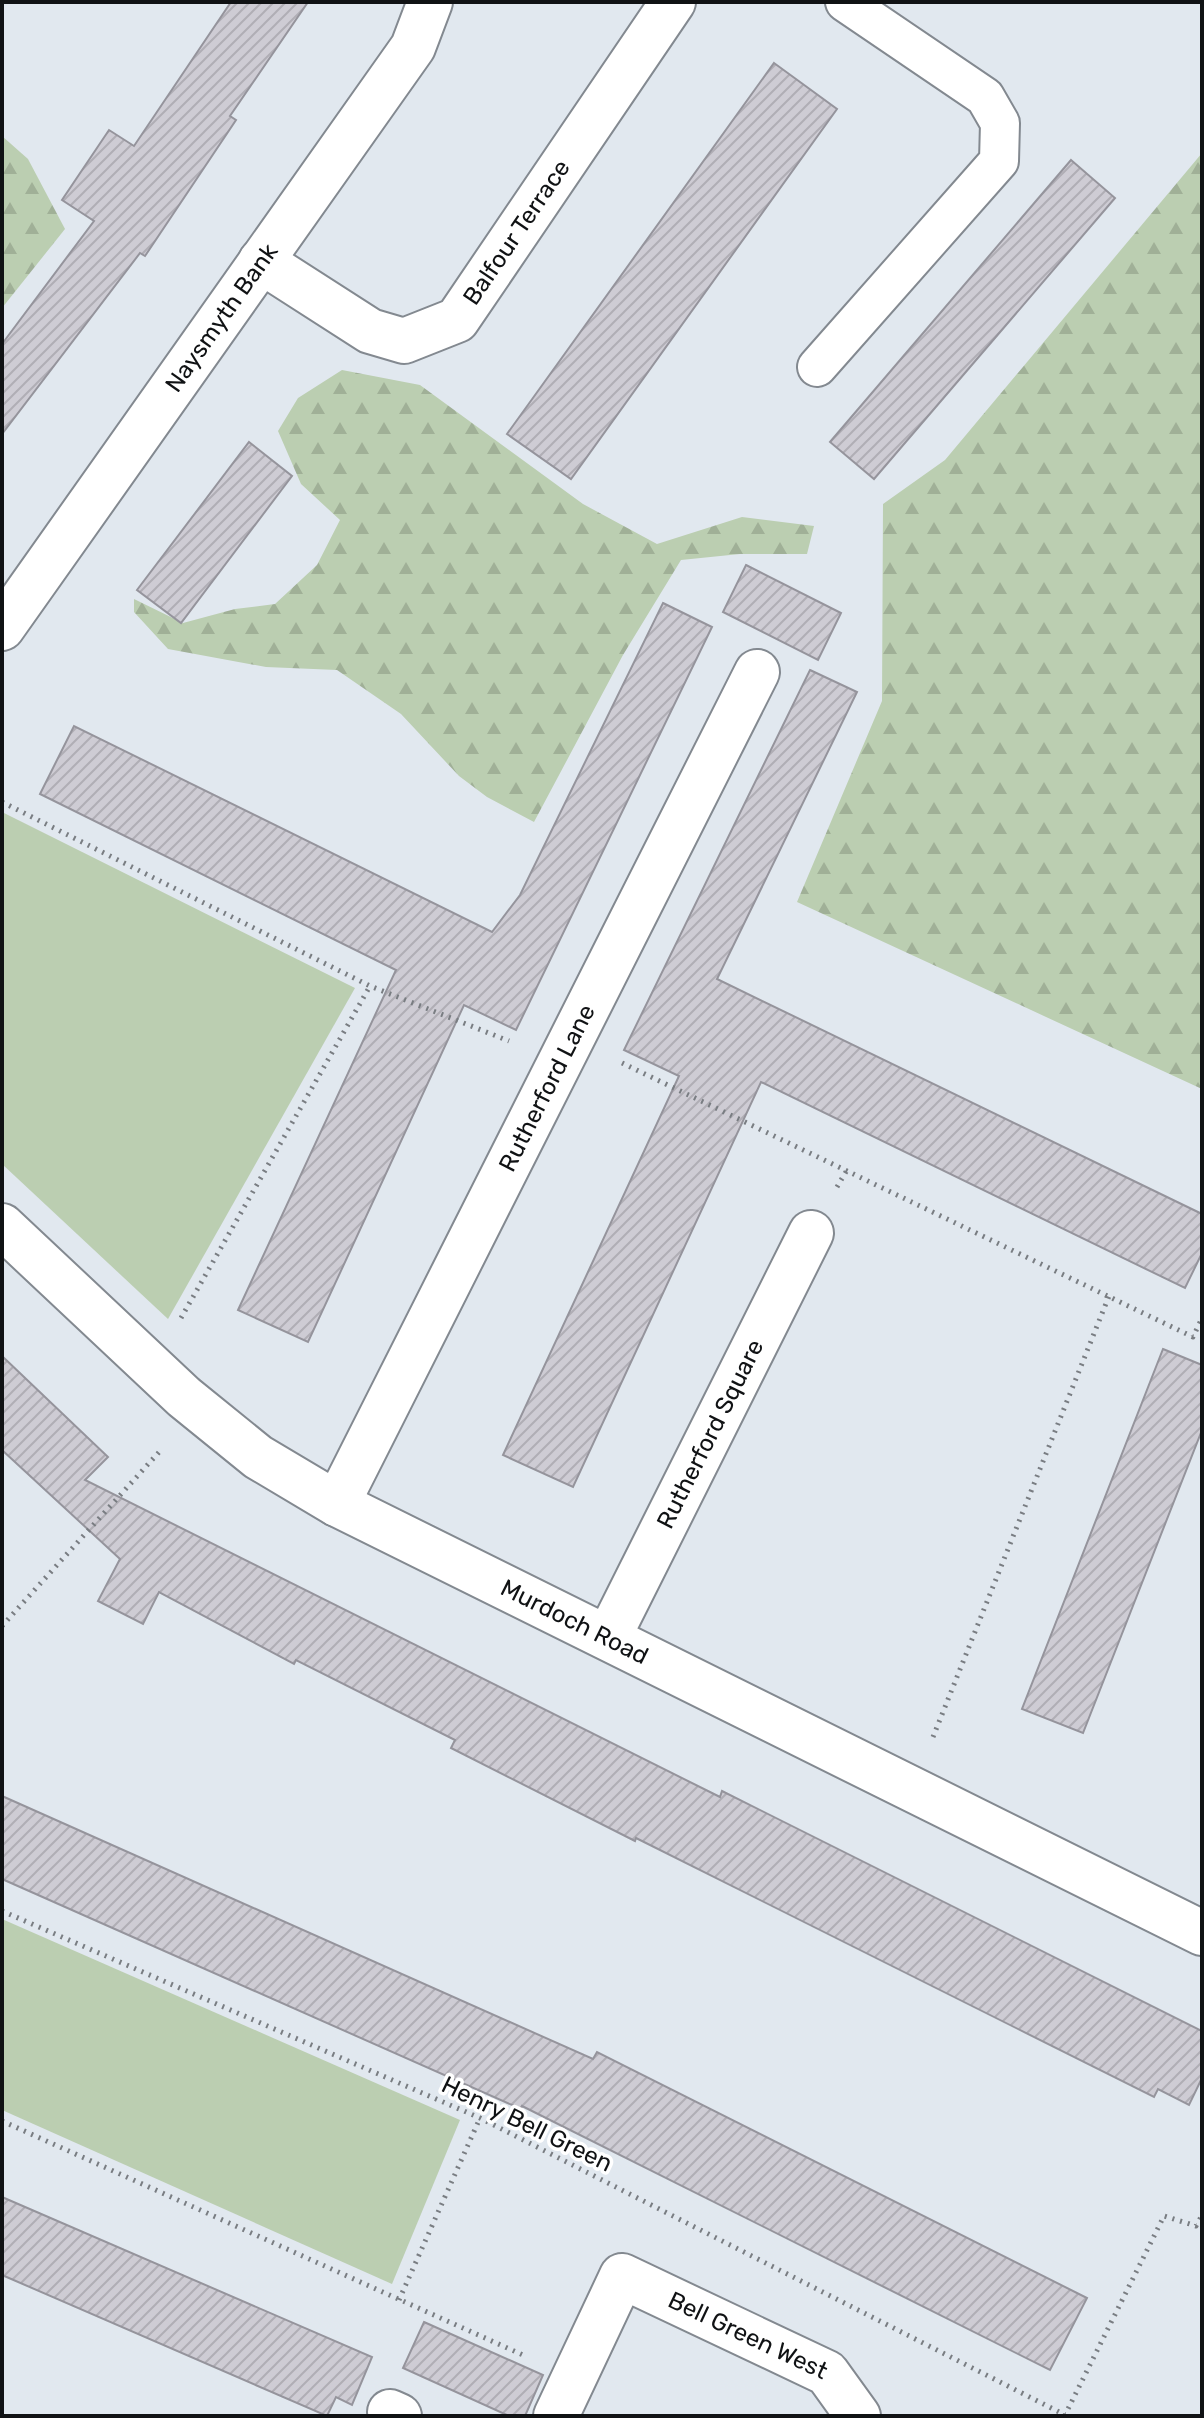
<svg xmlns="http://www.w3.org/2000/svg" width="1204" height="2418" font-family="Rubik,sans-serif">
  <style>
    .grass { fill: #bbceb1 }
    .forest { fill: url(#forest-firs) }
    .building { fill: url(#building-hatch); stroke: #95949c; stroke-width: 2 }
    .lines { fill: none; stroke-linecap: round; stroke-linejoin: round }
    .service-casing { stroke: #838990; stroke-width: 42 }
    .minor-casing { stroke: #838990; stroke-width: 48 }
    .path { stroke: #797d82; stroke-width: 5; stroke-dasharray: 2 6; stroke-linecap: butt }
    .service { stroke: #fff; stroke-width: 38 }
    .minor { stroke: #fff; stroke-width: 44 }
    .labels { text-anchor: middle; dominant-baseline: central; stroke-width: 7; stroke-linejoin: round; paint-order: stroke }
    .street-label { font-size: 24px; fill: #101214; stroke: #fff }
  </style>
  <defs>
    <pattern id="forest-firs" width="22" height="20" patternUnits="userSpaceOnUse" patternTransform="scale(2)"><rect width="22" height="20" fill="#bbceb1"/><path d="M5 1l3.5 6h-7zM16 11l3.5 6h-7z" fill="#a0b097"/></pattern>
    <pattern id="building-hatch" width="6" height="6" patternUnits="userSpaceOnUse" patternTransform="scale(2)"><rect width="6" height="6" fill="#ceccd4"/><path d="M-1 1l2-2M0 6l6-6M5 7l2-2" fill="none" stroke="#b0aeb5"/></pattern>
  </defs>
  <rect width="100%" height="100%" fill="#e1e8ef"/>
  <g class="grass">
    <path d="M2,812L355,988L168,1319L2,1164Z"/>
    <path d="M2,1919L460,2120L392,2284L2,2110Z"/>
  </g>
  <g class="forest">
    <path d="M2,136L28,159L65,229L2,308Z"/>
    <path d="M1202,153V1089L797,902L882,701L883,504L945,460Z"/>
    <path d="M342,370L420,385L583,504L657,544L742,517L814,526L807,554H740L681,560L623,655L534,822L487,797L459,776L401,714L337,670L266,667L168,649L134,612V599L183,623L235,609L275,604L317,565L340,520L301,484L278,431L298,398Z"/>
  </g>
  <g class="building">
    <path d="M231,2H308L230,116L236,120L145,256L140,253L2,434V344L94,221L62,200L109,130L134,146Z"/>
    <path d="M774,63L837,109L571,479L507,434Z"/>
    <path d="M1071,160L1115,198L874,479L830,442Z"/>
    <path d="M249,442L292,476L181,623L137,590Z"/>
    <path d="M746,565L841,613L818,660L723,612Z"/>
    <path d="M663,603L712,627L516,1030L464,1005L308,1342L238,1310L396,970L40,794L74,726L492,932L520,895Z"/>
    <path d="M810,670L857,692L717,979L1202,1214V1253L1185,1288L761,1082L573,1487L503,1455L679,1076L624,1050Z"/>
    <path d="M1163,1349L1202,1365V1430L1083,1733L1022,1709Z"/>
    <path d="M2,1356L108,1457L85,1480L720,1797L722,1791L1202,2031V2078L1189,2105L1158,2089L1154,2097L636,1838L635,1841L451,1748L455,1740L296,1660L294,1664L159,1592L143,1624L98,1601L120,1559L2,1450Z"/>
    <path d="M2,1796L593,2059L597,2052L1087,2298L1050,2370L522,2106L521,2109L2,1879Z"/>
    <path d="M2,2197L372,2357L352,2405L336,2397L327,2416L2,2275Z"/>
    <path d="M424,2322L543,2375L525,2416H509L403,2368Z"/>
  </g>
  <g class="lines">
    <g class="service-casing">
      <path id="service" d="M817,367L999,161L1000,123L985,97L845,2"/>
    </g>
    <g class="minor-casing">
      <g id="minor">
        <path id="s1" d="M261,261L370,331L404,341L457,320L673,2"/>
        <path id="s2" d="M2,628L413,47L430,2"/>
        <path id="s3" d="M2,1226L184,1397L258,1457L337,1504L1202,1933"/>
        <path id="s4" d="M337,1504L757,672"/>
        <path id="s5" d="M609,1636L811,1233"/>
        <path d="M390,2412L399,2416"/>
        <path id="s6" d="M556,2416L622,2276L827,2373L858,2416"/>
      </g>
    </g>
    <g class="path">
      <path d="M2,802L370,986L509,1041"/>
      <path d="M622,1063L1193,1337L1202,1318"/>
      <path d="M837,1187L847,1170"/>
      <path d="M181,1318L370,986"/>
      <path d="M2,1626L160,1451"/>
      <path d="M933,1737L1109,1296"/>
      <path d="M2,1911L480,2118L1065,2415L1164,2216L1196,2226L1202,2215"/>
      <path d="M2,2121L523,2355"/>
      <path d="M399,2300L480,2118"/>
    </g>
    <use href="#service" class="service"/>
    <use href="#minor" class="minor"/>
  </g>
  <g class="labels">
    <g class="street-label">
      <text stroke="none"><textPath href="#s1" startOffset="328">Balfour Terrace</textPath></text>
      <text stroke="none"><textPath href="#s2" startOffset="380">Naysmyth Bank</textPath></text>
      <text stroke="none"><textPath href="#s4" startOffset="466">Rutherford Lane</textPath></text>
      <text stroke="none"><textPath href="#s5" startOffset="226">Rutherford Square</textPath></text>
      <text stroke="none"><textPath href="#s3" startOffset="702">Murdoch Road</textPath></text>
      <text transform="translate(527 2124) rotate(26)">Henry Bell Green</text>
      <text stroke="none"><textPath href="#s6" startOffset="294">Bell Green West</textPath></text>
    </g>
  </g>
  <rect width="1204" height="2418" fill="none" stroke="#101214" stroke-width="8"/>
</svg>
